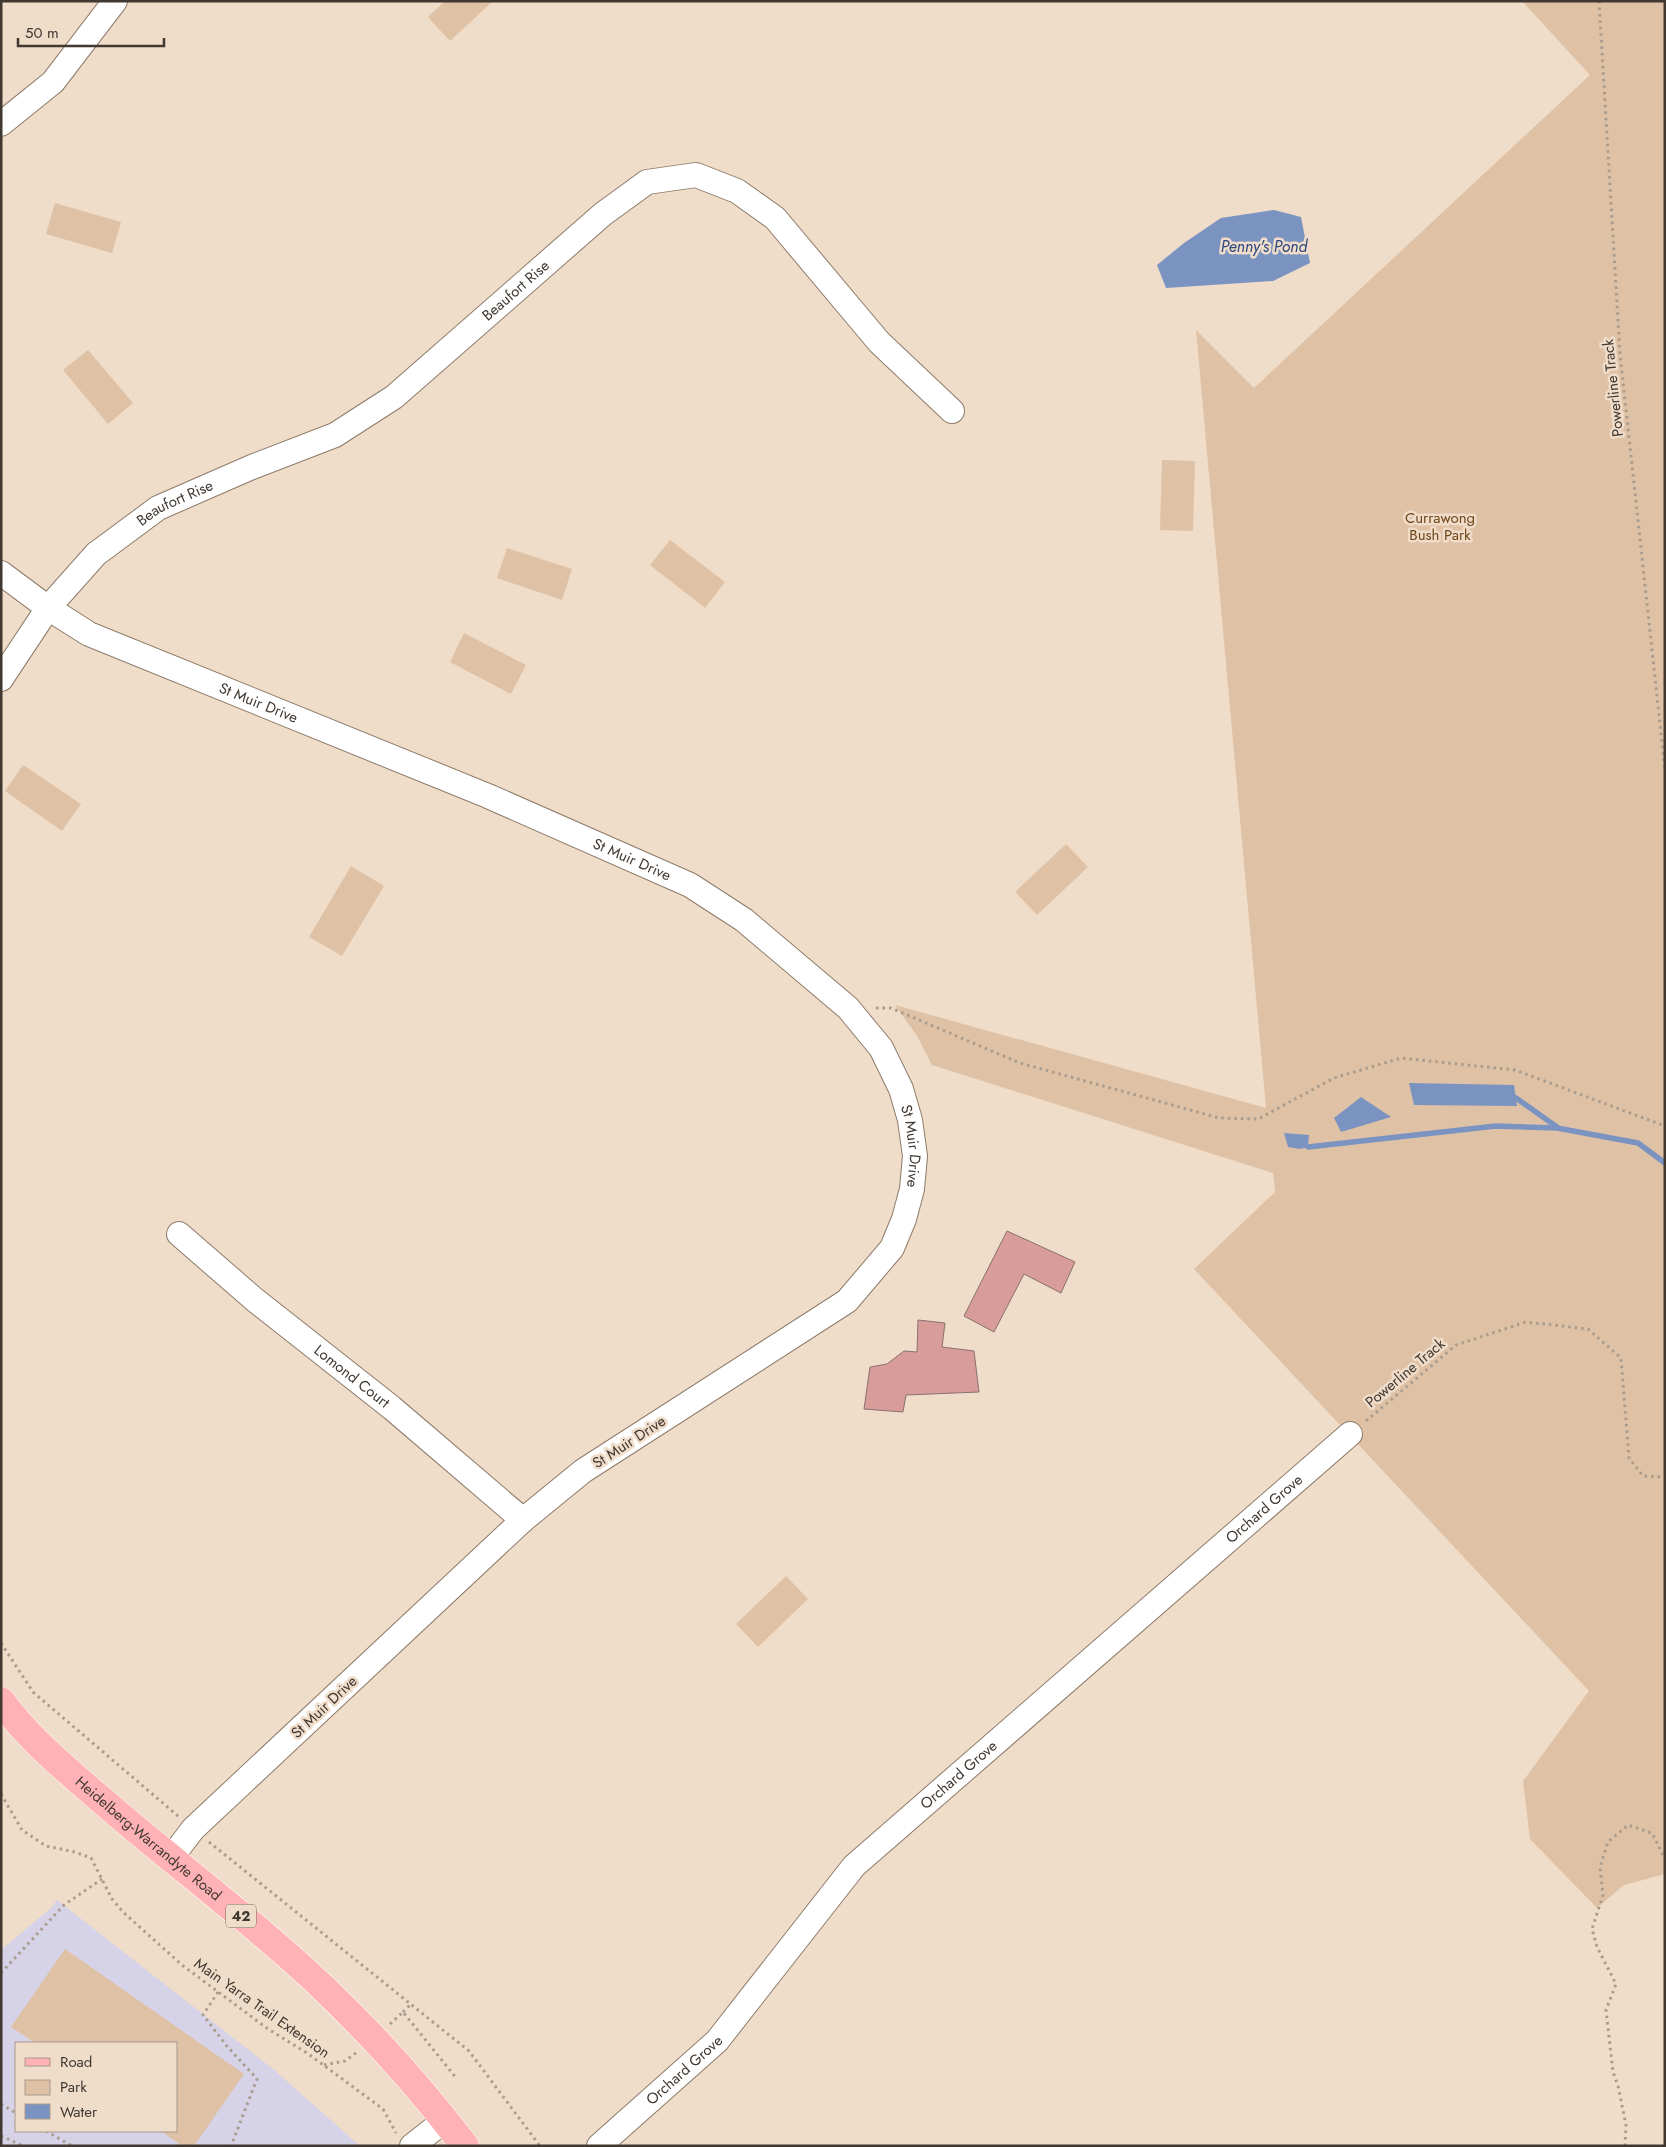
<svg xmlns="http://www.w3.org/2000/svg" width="1666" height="2147" font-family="Jost,sans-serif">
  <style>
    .education { fill: #d6d2e8; fill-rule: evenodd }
    .green { fill: #dfc2a6 }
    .water { fill: #7b93c0 }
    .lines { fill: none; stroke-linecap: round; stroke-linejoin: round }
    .stream { stroke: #7b93c0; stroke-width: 5.5 }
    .building { fill: #d89c99; stroke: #8a716f }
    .minor-casing { stroke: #8d7b6a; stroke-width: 26 }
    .major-casing { stroke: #fff; stroke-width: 29 }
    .path { stroke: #aa9c8d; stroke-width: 3; stroke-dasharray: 2.5 4; stroke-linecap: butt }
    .minor { stroke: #fff; stroke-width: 24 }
    .major { stroke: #ffb2b6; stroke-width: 28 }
    .labels { text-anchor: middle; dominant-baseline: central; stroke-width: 5; stroke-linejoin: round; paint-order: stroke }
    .shield { fill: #efdcc9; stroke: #74695f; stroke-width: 1 }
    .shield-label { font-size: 14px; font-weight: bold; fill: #403831 }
    .street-label { font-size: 15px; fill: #403831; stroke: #efdcc9 }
    .park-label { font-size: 15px; fill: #6f4618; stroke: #efdcc9 }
    .water-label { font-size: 16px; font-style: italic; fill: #2b4781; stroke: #efdcc9 }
  </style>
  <rect width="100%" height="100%" fill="#efdcc9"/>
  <path class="education" d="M57,1900L273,2069L360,2146H1V1950L51,1908ZM16,2043H176V2131H16Z"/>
  <g class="green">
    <path d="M445,1H493L450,41L428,17Z"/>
    <path d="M1522,1H1665V1874L1624,1885L1597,1908L1530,1839L1523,1781L1589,1691L1194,1269L1275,1192L1273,1173L932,1065L917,1036L895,1005L1266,1108L1196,330L1254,388L1590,75Z"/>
    <path d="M55,203L121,222L112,253L46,234Z"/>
    <path d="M88,350L133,403L108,424L63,370Z"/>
    <path d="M1162,460L1195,461L1193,531L1160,530Z"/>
    <path d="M670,540L725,582L705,608L650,565Z"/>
    <path d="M507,548L572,569L562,600L497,578Z"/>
    <path d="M464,633L526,665L511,694L450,662Z"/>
    <path d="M23,765L81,804L62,831L5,791Z"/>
    <path d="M1066,844L1088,867L1037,915L1015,892Z"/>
    <path d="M351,866L384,886L342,956L309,937Z"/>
    <path d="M786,1576L808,1599L758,1647L736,1624Z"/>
    <path d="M65,1949L244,2074L194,2146H182L161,2131H176V2043H35L11,2027Z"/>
  </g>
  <g class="water">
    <path d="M1274,210L1301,217L1310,263L1273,281L1166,288L1157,265L1184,243L1221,218Z"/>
    <path d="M1409,1083L1514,1085L1517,1106L1414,1105Z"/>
    <path d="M1361,1097L1391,1117L1341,1132L1334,1118Z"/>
    <path d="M1284,1133L1309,1135L1308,1147L1300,1149L1288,1147Z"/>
  </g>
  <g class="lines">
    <g class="stream">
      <path d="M1516,1098L1557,1127"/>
      <path d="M1308,1147L1496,1126L1557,1128L1638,1143L1665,1163"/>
    </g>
  </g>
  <g class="building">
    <path d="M1007,1231L1075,1262L1061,1293L1024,1274L994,1332L964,1316Z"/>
    <path d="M918,1320L945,1323L942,1347L974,1351L979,1392L906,1395L903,1412L864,1409L870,1367L887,1364L904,1351L917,1352Z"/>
  </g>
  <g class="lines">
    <g class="minor-casing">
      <g id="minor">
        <path d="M1,124L53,82L115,1"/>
        <path id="s1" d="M1,573L48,608L89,634L488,796L690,885L744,920L848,1008L881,1048L901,1089L910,1120L915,1156L912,1189L904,1219L892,1248L847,1301L583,1471L523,1520L193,1829L171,1858"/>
        <path id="s2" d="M1,679L48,608L96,554L158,508L252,467L335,435L394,397L603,214L647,182L696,175L737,191L775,218L879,342L952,411"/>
        <path id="s3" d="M179,1234L255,1300L392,1408L523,1520"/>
        <path d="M412,2146L445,2120"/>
        <path id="s4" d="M599,2146L717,2041L854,1866L1350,1434"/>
      </g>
    </g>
    <g class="major-casing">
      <g id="major">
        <path id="s5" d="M1,1701C28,1738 63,1767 98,1797C154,1846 213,1891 270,1940C343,2002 407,2070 465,2146"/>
      </g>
    </g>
    <g class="path">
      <path d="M1599,1L1620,354L1665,770"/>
      <path d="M876,1008H891L1020,1063L1219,1118L1258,1119L1334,1078L1401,1058L1515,1070L1665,1126"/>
      <path d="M1366,1421L1456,1345L1526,1322L1588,1329L1621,1358L1629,1458L1643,1476L1665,1477"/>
      <path d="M1,1643L33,1692L178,1816"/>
      <path d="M1,1794L22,1830L46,1846L75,1852L91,1858L112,1899L123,1912L182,1965L268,2029L307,2053L383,2109L396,2133"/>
      <path d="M209,1842L469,2051L540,2146"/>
      <path d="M1,1973L64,1905L102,1879"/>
      <path d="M218,1992L203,2015L226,2045L257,2079L231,2146"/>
      <path d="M403,2012L411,2004"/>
      <path d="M390,2024L403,2012L457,2079"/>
      <path d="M324,2065L345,2061L357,2052"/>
      <path d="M1,2104L16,2113"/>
      <path d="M46,2131L72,2146"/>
      <path d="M1,2136L23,2146"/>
      <path d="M1625,2146L1626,2125L1618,2086L1613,2072L1606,2010L1616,1984L1597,1947L1592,1929L1603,1895L1600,1867L1608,1842L1628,1825L1652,1833L1665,1859"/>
    </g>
    <use href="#minor" class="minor"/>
    <use href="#major" class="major"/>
  </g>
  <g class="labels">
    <rect class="shield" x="226" y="1904.5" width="30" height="23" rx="4"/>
    <g class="shield-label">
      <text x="241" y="1916">42</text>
    </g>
    <g class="street-label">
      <text stroke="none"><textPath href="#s2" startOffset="658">Beaufort Rise</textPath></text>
      <text transform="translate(1613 388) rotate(-96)">Powerline Track</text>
      <text stroke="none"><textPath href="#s2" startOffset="252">Beaufort Rise</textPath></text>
      <text stroke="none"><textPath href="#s1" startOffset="290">St Muir Drive</textPath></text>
      <text stroke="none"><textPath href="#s1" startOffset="695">St Muir Drive</textPath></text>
      <text stroke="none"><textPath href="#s1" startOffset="1115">St Muir Drive</textPath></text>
      <text transform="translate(1405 1373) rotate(-40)">Powerline Track</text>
      <text stroke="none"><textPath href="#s3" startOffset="224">Lomond Court</textPath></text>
      <text transform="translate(629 1442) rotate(-33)">St Muir Drive</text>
      <text stroke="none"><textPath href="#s4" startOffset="924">Orchard Grove</textPath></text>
      <text transform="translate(324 1707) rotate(-43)">St Muir Drive</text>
      <text stroke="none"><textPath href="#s4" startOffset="519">Orchard Grove</textPath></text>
      <text stroke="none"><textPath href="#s5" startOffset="202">Heidelberg-Warrandyte Road</textPath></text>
      <text transform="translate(262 2008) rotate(35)">Main Yarra Trail Extension</text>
      <text stroke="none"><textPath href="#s4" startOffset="114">Orchard Grove</textPath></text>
    </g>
    <g class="park-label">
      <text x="1440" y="518">Currawong<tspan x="1440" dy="17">Bush Park</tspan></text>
    </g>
    <g class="water-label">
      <text x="1264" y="246">Penny's Pond</text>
    </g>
  </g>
  <rect width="1666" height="2147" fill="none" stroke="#403831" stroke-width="5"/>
  <rect x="15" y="2042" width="162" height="90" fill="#efdcc9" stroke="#a99a8c"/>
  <rect x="25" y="2058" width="25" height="8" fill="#ffb2b6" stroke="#a99a8c"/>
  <text x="60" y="2067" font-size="15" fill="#403831">Road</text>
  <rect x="25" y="2080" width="25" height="15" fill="#dfc2a6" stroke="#a99a8c"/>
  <text x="60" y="2092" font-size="15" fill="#403831">Park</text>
  <rect x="25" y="2104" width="25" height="15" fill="#7b93c0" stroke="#a99a8c"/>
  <text x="60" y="2117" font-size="15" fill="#403831">Water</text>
  <path d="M18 38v8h146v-8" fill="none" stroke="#403831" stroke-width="2.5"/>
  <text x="25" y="38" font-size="15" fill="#403831" stroke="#efdcc9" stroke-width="4" paint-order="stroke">50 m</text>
</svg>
